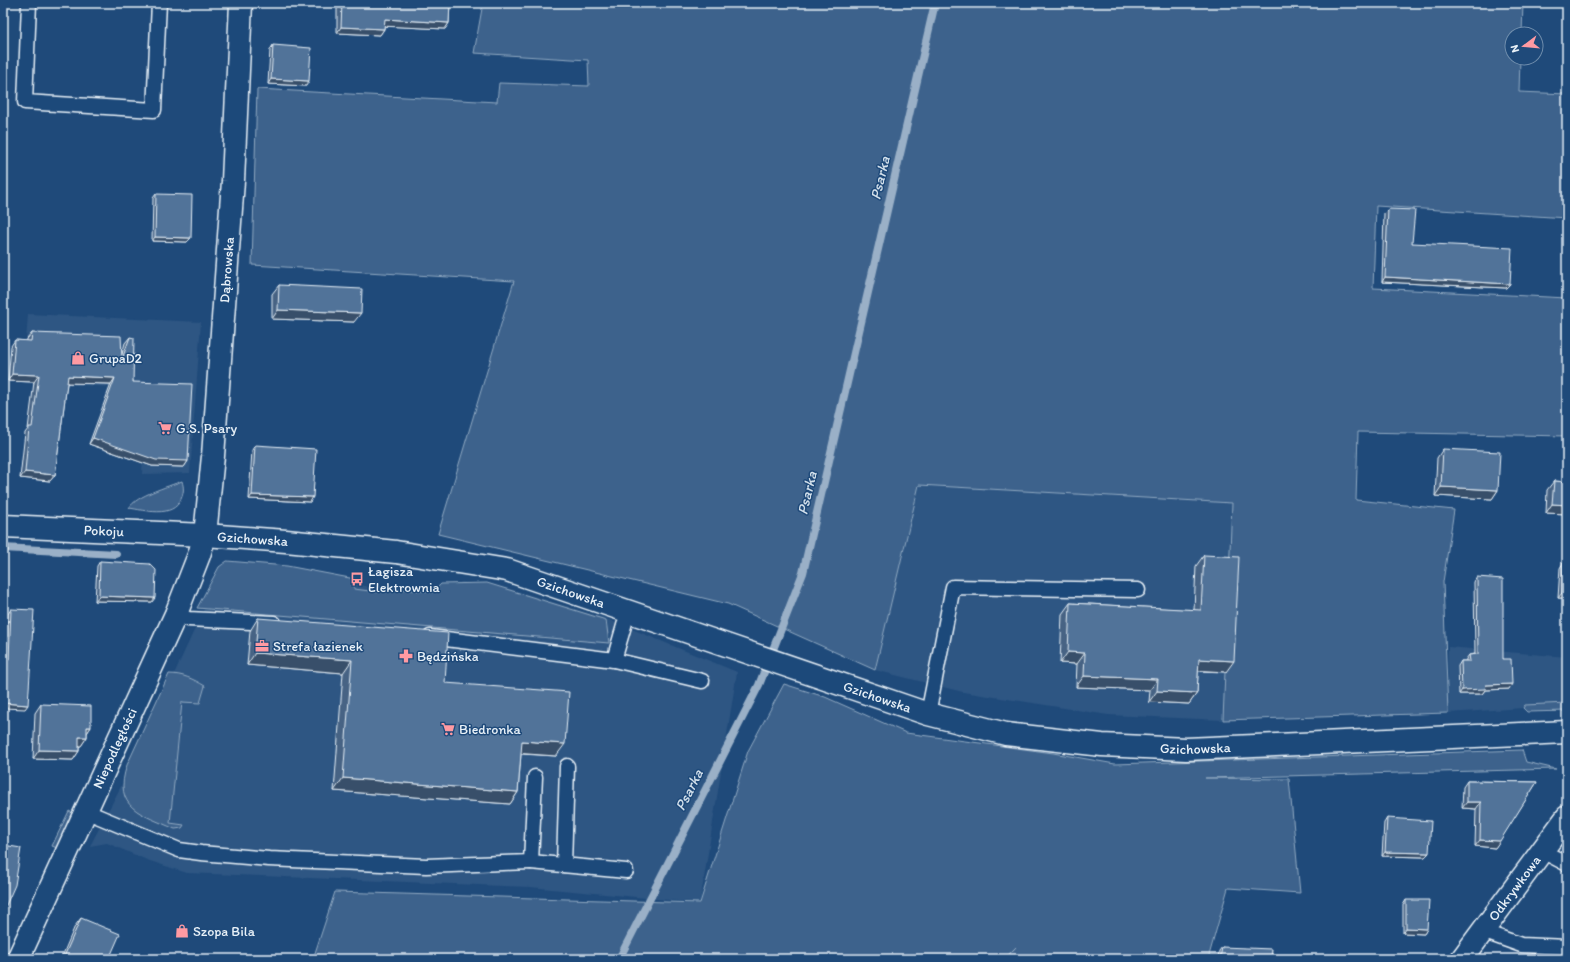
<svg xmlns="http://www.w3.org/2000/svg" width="1570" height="962" font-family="Itim,sans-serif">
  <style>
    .built { fill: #2e5683 }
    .green { fill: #3c628c; stroke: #92aac2 }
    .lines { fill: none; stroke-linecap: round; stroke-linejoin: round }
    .stream { stroke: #9ab0c7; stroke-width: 8 }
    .lane-casing { stroke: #e8f1f8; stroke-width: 17 }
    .street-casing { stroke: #e8f1f8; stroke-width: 25 }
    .secondary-casing { stroke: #e8f1f8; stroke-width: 25 }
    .lane { stroke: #1f4a7a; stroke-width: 14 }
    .street { stroke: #1f4a7a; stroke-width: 22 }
    .secondary { stroke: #1f4a7a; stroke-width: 22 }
    .wall { fill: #466384; stroke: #e8f1f8 }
    .shaded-wall { fill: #39506b; stroke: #e8f1f8 }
    .building { fill: #517399; stroke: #e8f1f8 }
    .labels { text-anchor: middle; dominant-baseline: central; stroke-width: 3; stroke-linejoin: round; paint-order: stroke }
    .street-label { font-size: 14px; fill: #e8f1f8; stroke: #1f4a7a }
    .poi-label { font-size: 14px; fill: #e8f1f8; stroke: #1f4a7a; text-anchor: start }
    .water-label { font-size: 15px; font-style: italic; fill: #d4e1ec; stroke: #1f4a7a }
  </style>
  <rect width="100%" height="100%" fill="#1f4a7a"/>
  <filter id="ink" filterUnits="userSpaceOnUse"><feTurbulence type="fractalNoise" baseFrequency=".025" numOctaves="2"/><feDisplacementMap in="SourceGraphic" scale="8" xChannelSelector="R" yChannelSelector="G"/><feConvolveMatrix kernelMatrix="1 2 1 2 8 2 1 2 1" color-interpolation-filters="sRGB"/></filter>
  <g filter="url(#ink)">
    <g class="built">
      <path d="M28,314L201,322L190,473L142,474L146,389L23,382Z"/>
      <path d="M919,485L1233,503L1223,720L1108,715L963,692L875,670Z"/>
      <path d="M264,567L424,597L462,582L506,588L602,617L737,672L700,903L530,887L187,873L147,860L107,843L90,846L132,765L204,609L225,568Z"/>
      <path d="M1448,647L1567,657V705L1448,713Z"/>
    </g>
    <g class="green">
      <path d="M483,3H1523L1522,34H1512V58H1520L1519,92L1567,94V218L1376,206L1373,288L1567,298V436L1358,432L1356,500L1454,510L1443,582L1448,713L1223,720L1232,503L919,485L875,670L728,604L438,534L514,281L252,265L257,89L497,102L499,83L589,86L588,60L474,53Z"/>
      <path d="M182,481C184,488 184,492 181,499C173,519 144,510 129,508C137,495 167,487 182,481Z"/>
      <path d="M227,561L287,566L355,579L354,589L378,592L380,587L433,592L441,584L487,583L606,620L609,643L197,608L219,567Z"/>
      <path d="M169,674C183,674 193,679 205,686L200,703L182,702L170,823L184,825L182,828L175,829C142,814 112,809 127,765Z"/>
      <path d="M784,684L825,697L906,733L1053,753L1115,764L1522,750L1526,762L1556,769L1205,778L1289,779L1300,893L1228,888L1208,959H1005L1016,947L1004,959H313L335,892L700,903L748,751Z"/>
      <path d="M1567,703V711L1527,712L1523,708L1525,705Z"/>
      <path d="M69,811L73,813L57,848L52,846Z"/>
    </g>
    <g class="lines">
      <g class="stream">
        <path d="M3,548L116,554"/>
        <path d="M619,959L759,685L803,573L935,3"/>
      </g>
      <g class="lane-casing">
        <g id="lane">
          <path d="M29,3L25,102L154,110L159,3"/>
          <path d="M176,614L188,619L274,623"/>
          <path d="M430,637L614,660L628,612"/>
          <path d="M614,660L702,681"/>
          <path d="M928,714L953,587L1138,590"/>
          <path d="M85,811L179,850L201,853L269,859L426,866L531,862L535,777"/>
          <path d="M1542,851L1567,864"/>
          <path d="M531,862L626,871"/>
          <path d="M564,865L567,766"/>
          <path d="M1482,931L1521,945L1567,947"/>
        </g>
      </g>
      <g class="street-casing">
        <g id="street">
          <path id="s1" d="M18,959L176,614L199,555L205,535"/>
        </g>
      </g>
      <g class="secondary-casing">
        <g id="secondary">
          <path id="s2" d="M3,526L205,535L286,541L396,552L507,570L928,714L1006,734L1102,745L1186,749L1567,732"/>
          <path id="s3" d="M205,535L213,456L233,181L241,3"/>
          <path id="s4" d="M1462,959L1567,817"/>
        </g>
      </g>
      <use href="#lane" class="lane"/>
      <use href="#street" class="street"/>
      <use href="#secondary" class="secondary"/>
    </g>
    <g class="wall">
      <path d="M337,3H450L449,23L445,29L384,26V29L380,35L337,33Z"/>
      <path d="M273,45L306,86L268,84L270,50Z"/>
      <path d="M156,194L187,242L152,241L153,198Z"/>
      <path d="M1388,209L1412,243L1510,284L1506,288L1382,282L1384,213Z"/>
      <path d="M279,285L354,322L272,319V294Z"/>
      <path d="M32,333L122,354L125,343L130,337L133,382L188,461L184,467L152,466L89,444L111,384L67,383L55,475L50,481L20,478L25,433L28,429L34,382L8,381L11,346L15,340L27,341V339Z"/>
      <path d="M255,445L310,502L249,499L252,450Z"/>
      <path d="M1443,449L1498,490L1492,499L1435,496L1437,458Z"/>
      <path d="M1554,481L1567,482V514L1546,513L1547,490Z"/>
      <path d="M1204,555L1226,672L1198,671L1197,693L1189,704L1149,702L1150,690L1076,687L1077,664L1060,663L1062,614L1070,603L1194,610L1196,566Z"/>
      <path d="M100,561L152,602L95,601L97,566Z"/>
      <path d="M1563,563L1567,564V598H1558L1560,568Z"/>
      <path d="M1477,577L1503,659L1509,689L1485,690L1482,694H1459L1458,666L1461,661H1466V659L1469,655L1475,654L1474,582Z"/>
      <path d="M11,609L25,709L6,659L8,614Z"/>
      <path d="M258,618L445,683L556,756L521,754L518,792L510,804L334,791L343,673L247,665L250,631Z"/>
      <path d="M41,704L91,727L87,733V737L81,746H79V751L73,760L33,759L35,713Z"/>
      <path d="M1467,781L1537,782L1495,848L1475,846L1476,809L1462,808L1463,787Z"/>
      <path d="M1387,818L1425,857L1382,856L1384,823Z"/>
      <path d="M1406,900L1427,929L1424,934L1403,933V905Z"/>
      <path d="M81,918L109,959H61L75,926Z"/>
      <path d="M1222,947L1271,959H1218L1219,951Z"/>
    </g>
    <g class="shaded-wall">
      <path d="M385,19L449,23L445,29L380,26Z"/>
      <path d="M341,27L384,29L380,35L337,33Z"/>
      <path d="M271,79L309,81L306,86L268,84Z"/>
      <path d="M155,237L191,238L187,242L152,241Z"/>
      <path d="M1385,277L1510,284L1506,288L1382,282Z"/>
      <path d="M278,310L361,313L354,322L272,319Z"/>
      <path d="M12,374L39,375L34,382L8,381Z"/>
      <path d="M68,376L115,378L111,384L63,383Z"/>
      <path d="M93,438L188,461L184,467L152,466L89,444Z"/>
      <path d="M25,472L55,475L50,481L20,478Z"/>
      <path d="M1441,487L1498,490L1492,499L1435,496Z"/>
      <path d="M252,495L313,497L310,502L249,499Z"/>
      <path d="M1552,504L1567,505V514L1546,513Z"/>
      <path d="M1562,593L1567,594V598H1558Z"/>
      <path d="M99,596L155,598L152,602L95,601Z"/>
      <path d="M1068,652L1085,653L1077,664L1060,663Z"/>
      <path d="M255,653L352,660L343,673L247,665Z"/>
      <path d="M1199,659L1234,661L1226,672L1191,670Z"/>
      <path d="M1084,676L1158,679L1150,690L1076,687Z"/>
      <path d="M1512,684L1509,689L1485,690L1482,694H1459L1462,690L1486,685Z"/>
      <path d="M1157,691L1197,693L1189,704L1149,702Z"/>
      <path d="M3,703L28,705L25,709L3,708Z"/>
      <path d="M87,727H91L85,736Z"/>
      <path d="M79,737H87L81,746H73Z"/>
      <path d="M522,741L565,744L556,756L513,753Z"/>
      <path d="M39,750L79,751L73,760L33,759Z"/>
      <path d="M343,778L518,792L510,804L334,791Z"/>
      <path d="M1467,802H1481L1476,809L1462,808Z"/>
      <path d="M1480,840L1500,841L1495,848L1475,846Z"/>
      <path d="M1385,852L1429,853L1425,857L1382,856Z"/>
      <path d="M1406,928L1427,929L1424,934L1403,933Z"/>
    </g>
    <g class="building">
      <path d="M342,3H450L449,23L385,19L384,29L341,27Z"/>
      <path d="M273,45L311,48L309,81L271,79Z"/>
      <path d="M156,194L192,195L191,238L155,237Z"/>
      <path d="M1388,209L1415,210L1412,243L1512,248L1510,284L1385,277Z"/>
      <path d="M279,285L362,289L361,313L278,310Z"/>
      <path d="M32,333L121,336L122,359L130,337L134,338L133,382L192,384L188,461L156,460L93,438L115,378L68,376L55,475L25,472L29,427H32L39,375L12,374L15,340L31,341Z"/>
      <path d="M255,445L316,449L313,497L252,495Z"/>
      <path d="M1443,449L1500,452L1498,490L1441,487Z"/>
      <path d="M1554,481L1567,482V505L1552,504Z"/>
      <path d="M1204,555L1239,557L1234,661L1199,659L1197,693L1157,691L1158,679L1084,676L1085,653L1068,652L1070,603L1201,610Z"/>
      <path d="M100,561L150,564L156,570L155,598L99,596Z"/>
      <path d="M1563,563L1567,564V594L1562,593Z"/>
      <path d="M1477,577L1503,579V659H1511L1512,684L1486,685L1485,689L1462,690L1461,661H1470L1469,655L1478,654Z"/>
      <path d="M11,609L34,610L28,705L3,703V659H9Z"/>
      <path d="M258,618L448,633L445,683L569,692L565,744L522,741L518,792L343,778L352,660L255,653Z"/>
      <path d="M41,704L91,706V727H87V737H79V751L39,750Z"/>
      <path d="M1467,781L1537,782L1500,841L1480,840L1481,802H1467Z"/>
      <path d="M1387,818L1431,821L1429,853L1385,852Z"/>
      <path d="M3,845L21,848L15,885L3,912Z"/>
      <path d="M1406,900H1429L1427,929L1406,928Z"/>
      <path d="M81,918L120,934L109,959H63Z"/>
      <path d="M1222,947L1272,949L1271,959H1220Z"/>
      <path d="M169,957L220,958V959H169Z"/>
    </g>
  </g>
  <defs>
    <g id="shop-bare" transform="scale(1.08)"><path d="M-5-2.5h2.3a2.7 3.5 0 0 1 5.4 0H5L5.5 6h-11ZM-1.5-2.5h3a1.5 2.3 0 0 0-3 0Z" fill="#ff9aa2" stroke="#1f4a7a" stroke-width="2.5" paint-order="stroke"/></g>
    <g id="supermarket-bare" transform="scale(1.08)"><path d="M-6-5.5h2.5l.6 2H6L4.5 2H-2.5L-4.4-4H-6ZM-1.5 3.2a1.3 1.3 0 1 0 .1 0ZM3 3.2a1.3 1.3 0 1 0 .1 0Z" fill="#ff9aa2" stroke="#1f4a7a" stroke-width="2.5" paint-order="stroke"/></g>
    <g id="bus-bare" transform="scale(1.08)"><path d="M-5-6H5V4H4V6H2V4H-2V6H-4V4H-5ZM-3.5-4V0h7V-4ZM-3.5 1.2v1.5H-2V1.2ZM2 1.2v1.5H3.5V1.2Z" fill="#ff9aa2" stroke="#1f4a7a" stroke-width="2.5" paint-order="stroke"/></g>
    <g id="office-bare" transform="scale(1.08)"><path d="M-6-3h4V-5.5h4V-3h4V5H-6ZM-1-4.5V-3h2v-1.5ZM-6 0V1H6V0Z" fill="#ff9aa2" stroke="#1f4a7a" stroke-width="2.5" paint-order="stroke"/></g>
    <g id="pharmacy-bare" transform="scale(1.08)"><path d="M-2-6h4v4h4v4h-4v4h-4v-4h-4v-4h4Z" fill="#ff9aa2" stroke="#1f4a7a" stroke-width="2.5" paint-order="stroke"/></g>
  </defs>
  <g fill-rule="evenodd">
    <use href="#shop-bare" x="78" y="358"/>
    <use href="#supermarket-bare" x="165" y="428"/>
    <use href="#bus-bare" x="357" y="579"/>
    <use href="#office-bare" x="262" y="646"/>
    <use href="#pharmacy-bare" x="406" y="656"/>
    <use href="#supermarket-bare" x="448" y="729"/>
    <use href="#shop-bare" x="182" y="931"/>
  </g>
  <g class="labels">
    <g class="street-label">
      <text stroke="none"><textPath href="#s3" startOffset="266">Dąbrowska</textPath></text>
      <text stroke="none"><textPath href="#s2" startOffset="101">Pokoju</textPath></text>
      <text stroke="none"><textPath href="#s2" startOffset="250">Gzichowska</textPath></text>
      <text stroke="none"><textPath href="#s2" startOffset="574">Gzichowska</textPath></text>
      <text stroke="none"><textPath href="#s2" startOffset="898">Gzichowska</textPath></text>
      <text stroke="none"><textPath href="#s2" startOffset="1222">Gzichowska</textPath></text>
      <text stroke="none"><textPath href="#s1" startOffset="232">Niepodległości</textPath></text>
      <text stroke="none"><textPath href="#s4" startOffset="88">Odkrywkowa</textPath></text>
    </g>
    <g class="poi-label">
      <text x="89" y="358">GrupaD2</text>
      <text x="176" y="428">G.S. Psary</text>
      <text x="368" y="571">Łagisza<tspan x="368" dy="16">Elektrownia</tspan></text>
      <text x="273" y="646">Strefa łazienek</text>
      <text x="417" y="656">Będzińska</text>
      <text x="459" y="729">Biedronka</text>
      <text x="193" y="931">Szopa Bila</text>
    </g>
    <g class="water-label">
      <text transform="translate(880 178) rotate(-77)">Psarka</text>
      <text transform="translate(807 493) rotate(-77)">Psarka</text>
      <text transform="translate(689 790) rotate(-63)">Psarka</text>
    </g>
  </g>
  <rect width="1570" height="962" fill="none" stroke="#1f4a7a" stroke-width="16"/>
  <rect x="8" y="8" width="1554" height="946" fill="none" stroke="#e8f1f8" stroke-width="1.5" filter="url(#ink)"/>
  <g transform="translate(1524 46) rotate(254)"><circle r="19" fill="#1f4a7a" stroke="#6f8dac"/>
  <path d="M0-3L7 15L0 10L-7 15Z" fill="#ff9aa2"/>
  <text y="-6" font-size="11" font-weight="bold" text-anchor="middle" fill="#e8f1f8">N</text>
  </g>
</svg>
